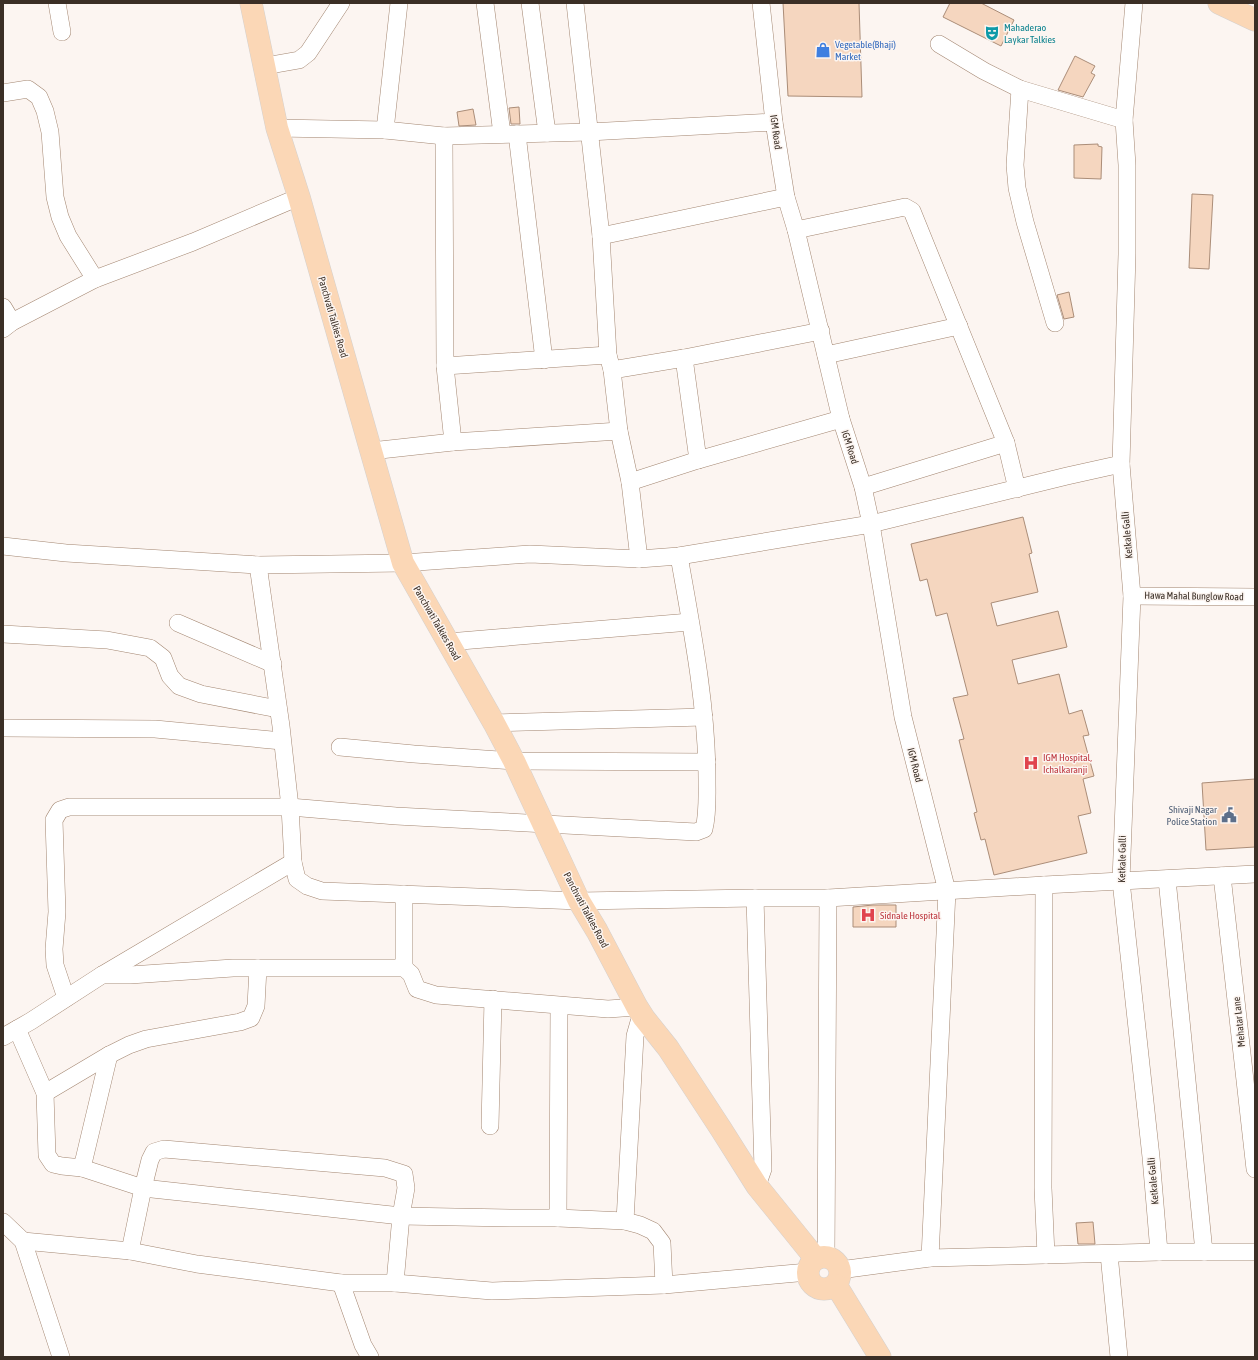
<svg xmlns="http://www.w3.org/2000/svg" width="1258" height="1360" font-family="'Asap Condensed',sans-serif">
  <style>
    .building { fill: #f5d6bf; stroke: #ab8d78 }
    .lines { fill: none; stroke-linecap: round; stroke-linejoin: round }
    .street-casing { stroke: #a38671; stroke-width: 18 }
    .primary-casing { stroke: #d4d1cf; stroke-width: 23 }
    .street { stroke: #fff; stroke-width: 17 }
    .primary { stroke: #fbd7b6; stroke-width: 22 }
    .labels { text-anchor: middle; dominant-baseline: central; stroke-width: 3; stroke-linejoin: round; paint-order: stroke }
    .culture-label { font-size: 10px; fill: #0d838f; stroke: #fcf5f1; text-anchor: start }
    .shop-label { font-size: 10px; fill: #366cbe; stroke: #fcf5f1; text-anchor: start }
    .street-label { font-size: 10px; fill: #3b2f26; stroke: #fcf5f1 }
    .health-label { font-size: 10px; fill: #be3a42; stroke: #fcf5f1; text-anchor: start }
    .service-label { font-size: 10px; fill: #4e5e75; stroke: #fcf5f1; text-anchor: end }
  </style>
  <rect width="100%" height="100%" fill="#fcf5f1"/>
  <g class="building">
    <path d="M783,3H859L862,97L788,96Z"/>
    <path d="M950,3H981L1014,20L1001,46L943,17Z"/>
    <path d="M1075,56L1095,66L1091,73L1095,75L1083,97L1058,90Z"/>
    <path d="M519,107L520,124H511L509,108Z"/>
    <path d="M473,109L476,125L459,126L457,112Z"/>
    <path d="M1098,144V146L1102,147L1101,179L1074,178V145Z"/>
    <path d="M1192,194L1213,195L1209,269L1189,268Z"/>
    <path d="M1069,292L1074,317L1064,319L1057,295Z"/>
    <path d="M1023,517L1032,553L1029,554L1038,592L991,603L997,626L1058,611L1067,647L1012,660L1018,684L1059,674L1069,714L1082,710L1089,735L1083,736L1094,776L1083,779L1091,813L1078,816L1087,853L994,875L985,839L981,840L974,813L977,812L959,740L964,739L953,698L968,695L947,613L936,616L927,579L920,581L911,544Z"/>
    <path d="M1255,779V847L1206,850L1202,783Z"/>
    <path d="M873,905H896V927H853V907Z"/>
    <path d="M1093,1222L1095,1244H1078L1076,1223Z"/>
  </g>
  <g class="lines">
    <g class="street-casing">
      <g id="street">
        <path d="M57,3L62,32"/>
        <path d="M485,3L502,134"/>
        <path d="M530,3L547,133"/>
        <path d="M575,3L601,236L608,355L612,370L619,431L630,482L639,559"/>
        <path d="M761,3L774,122L786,197L796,230L841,419L863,487L871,524L903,717L947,891L930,1258"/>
        <path d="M939,44L984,71L1020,89L1124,120"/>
        <path d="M265,66L299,60L308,53L341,3"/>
        <path d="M1020,89L1015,165L1017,188L1025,222L1055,323"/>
        <path d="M3,93L28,89L39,97L45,111L50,132L55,197L60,217L68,236L95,279"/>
        <path d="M277,128L385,130L444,136L589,132L774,122"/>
        <path d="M385,130L399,3"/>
        <path d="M517,134L544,360"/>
        <path d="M444,136L445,366L608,355"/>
        <path d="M796,230L905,207L912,211L1006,443L1017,489"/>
        <path d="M601,236L786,197"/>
        <path d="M3,307L12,322"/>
        <path d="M3,329L12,322L95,279L193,242L299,197"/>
        <path d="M826,355L959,326"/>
        <path d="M684,358L698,460"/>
        <path d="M445,366L453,442"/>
        <path d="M612,370L684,358L821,331"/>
        <path d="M371,451L453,442L619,431"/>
        <path d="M1121,464L1132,596L1121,881L1151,1157L1159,1252"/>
        <path d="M630,482L698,460L841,419"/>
        <path d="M863,487L1006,443"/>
        <path d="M3,546L66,553L258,565L403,563L530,554L639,559L679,556L871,524L1067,476L1121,464L1127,254V165L1124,120L1134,3"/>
        <path d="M258,565L281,726L290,807L293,862L297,879L307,886L322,891L579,901L755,898H828L1044,885L1255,874"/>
        <path d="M1132,596L1255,597"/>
        <path d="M178,623L273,664"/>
        <path d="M3,634L107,640L150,648L163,658L170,676L179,686L201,694L278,709"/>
        <path d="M448,642L690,622"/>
        <path d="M494,723L704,717"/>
        <path d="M3,728L155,729L282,741"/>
        <path d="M340,747L414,754L514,761L707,762"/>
        <path d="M1222,876L1255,1169"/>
        <path d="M1167,879L1204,1252"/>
        <path d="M1044,885L1043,1188L1046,1255"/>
        <path d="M755,898L763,1169L757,1186"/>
        <path d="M404,968V894"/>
        <path d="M102,975L293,862"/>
        <path d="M66,998L55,965L54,949L57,912L54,820L60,810L69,807H290L396,816L696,832L704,829C708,813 707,797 707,780C707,705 692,630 679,556"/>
        <path d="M17,1029L45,1093L47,1155L53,1164L62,1166L82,1168L109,1055"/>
        <path d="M3,1037L31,1021L102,975H130L233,968H404L411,974L417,989L436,995L608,1009L637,1007"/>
        <path d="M45,1093L109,1055L129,1045L146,1039L240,1022L251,1018L256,1006L258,968"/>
        <path d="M490,1126L493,999"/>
        <path d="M82,1168L143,1188L401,1216L513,1218H558L625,1221L640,1225L653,1231L662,1243L664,1285"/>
        <path d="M558,1218L559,1006"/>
        <path d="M625,1221L635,1036L639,1022L644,1018"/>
        <path d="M3,1222L23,1241L61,1357"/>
        <path d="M23,1241L130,1251L197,1264L341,1283H395L492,1291L664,1285L808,1272"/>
        <path d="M130,1251L143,1188L150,1160L154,1152L164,1149L385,1168L404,1174L406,1188L401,1216L395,1283"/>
        <path d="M1109,1254L1119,1357"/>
        <path d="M826,1257L828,898"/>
        <path d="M840,1270L930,1258L1159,1252H1255"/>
        <path d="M341,1283L363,1345L370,1357"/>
      </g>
    </g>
    <g class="primary-casing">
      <g id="primary">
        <path d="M251,3L277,128L299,197L371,451L403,563L494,723L514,761L579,901L597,931L637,1007L644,1018L668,1048L721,1129L757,1186L816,1259"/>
        <path d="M1219,3L1255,20"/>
        <circle cx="824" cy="1273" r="16"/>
        <path d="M836,1285L880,1357"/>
      </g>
    </g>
    <use href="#street" class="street"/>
    <use href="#primary" class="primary"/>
  </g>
  <defs>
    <g id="theatre-bare" transform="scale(1.2)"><path d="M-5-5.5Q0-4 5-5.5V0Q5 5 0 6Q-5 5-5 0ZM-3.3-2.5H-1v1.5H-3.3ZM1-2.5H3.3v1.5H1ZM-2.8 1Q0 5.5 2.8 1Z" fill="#0f9aa8" stroke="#fcf5f1" stroke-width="2.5" paint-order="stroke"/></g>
    <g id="shop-bare" transform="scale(1.2)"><path d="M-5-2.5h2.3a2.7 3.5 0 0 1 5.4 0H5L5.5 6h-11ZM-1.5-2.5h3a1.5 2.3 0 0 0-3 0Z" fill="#3f7fe0" stroke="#fcf5f1" stroke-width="2.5" paint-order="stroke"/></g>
    <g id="hospital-bare" transform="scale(1.2)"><path d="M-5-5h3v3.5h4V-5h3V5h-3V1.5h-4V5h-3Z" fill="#e0444e" stroke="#fcf5f1" stroke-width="2.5" paint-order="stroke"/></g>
    <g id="civic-bare" transform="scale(1.2)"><path d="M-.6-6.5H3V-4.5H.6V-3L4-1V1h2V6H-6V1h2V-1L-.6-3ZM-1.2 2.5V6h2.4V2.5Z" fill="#5c6f8a" stroke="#fcf5f1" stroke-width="2.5" paint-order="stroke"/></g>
  </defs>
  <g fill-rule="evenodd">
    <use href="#theatre-bare" x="992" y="33"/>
    <use href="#shop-bare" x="823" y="50"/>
    <use href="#hospital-bare" x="1031" y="763"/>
    <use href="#civic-bare" x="1229" y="815"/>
    <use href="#hospital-bare" x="868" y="915"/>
  </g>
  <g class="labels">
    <g class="culture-label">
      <text x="1004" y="27">Mahaderao<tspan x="1004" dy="12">Laykar Talkies</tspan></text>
    </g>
    <g class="shop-label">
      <text x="835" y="44">Vegetable(Bhaji)<tspan x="835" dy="12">Market</tspan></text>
    </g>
    <g class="street-label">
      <text transform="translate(776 132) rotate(82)">IGM Road</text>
      <text transform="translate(333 317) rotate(74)">Panchvati Talkies Road</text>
      <text transform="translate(850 447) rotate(72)">IGM Road</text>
      <text transform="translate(1127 535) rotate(-95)">Ketkale Galli</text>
      <text transform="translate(1194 596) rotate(1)">Hawa Mahal Bunglow Road</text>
      <text transform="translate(437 623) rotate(60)">Panchvati Talkies Road</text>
      <text transform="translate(915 765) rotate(76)">IGM Road</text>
      <text transform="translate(1122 859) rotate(-89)">Ketkale Galli</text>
      <text transform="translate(586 910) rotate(62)">Panchvati Talkies Road</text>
      <text transform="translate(1239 1022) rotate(-96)">Mehatar Lane</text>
      <text transform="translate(1153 1181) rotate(-95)">Ketkale Galli</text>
    </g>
    <g class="health-label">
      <text x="1043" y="757">IGM Hospital,<tspan x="1043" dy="12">Ichalkaranji</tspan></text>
      <text x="880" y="915">Sidnale Hospital</text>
    </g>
    <g class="service-label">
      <text x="1217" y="809">Shivaji Nagar<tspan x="1217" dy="12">Police Station</tspan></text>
    </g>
  </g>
  <rect width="1258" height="1360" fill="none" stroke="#3b2f26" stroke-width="8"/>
</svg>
